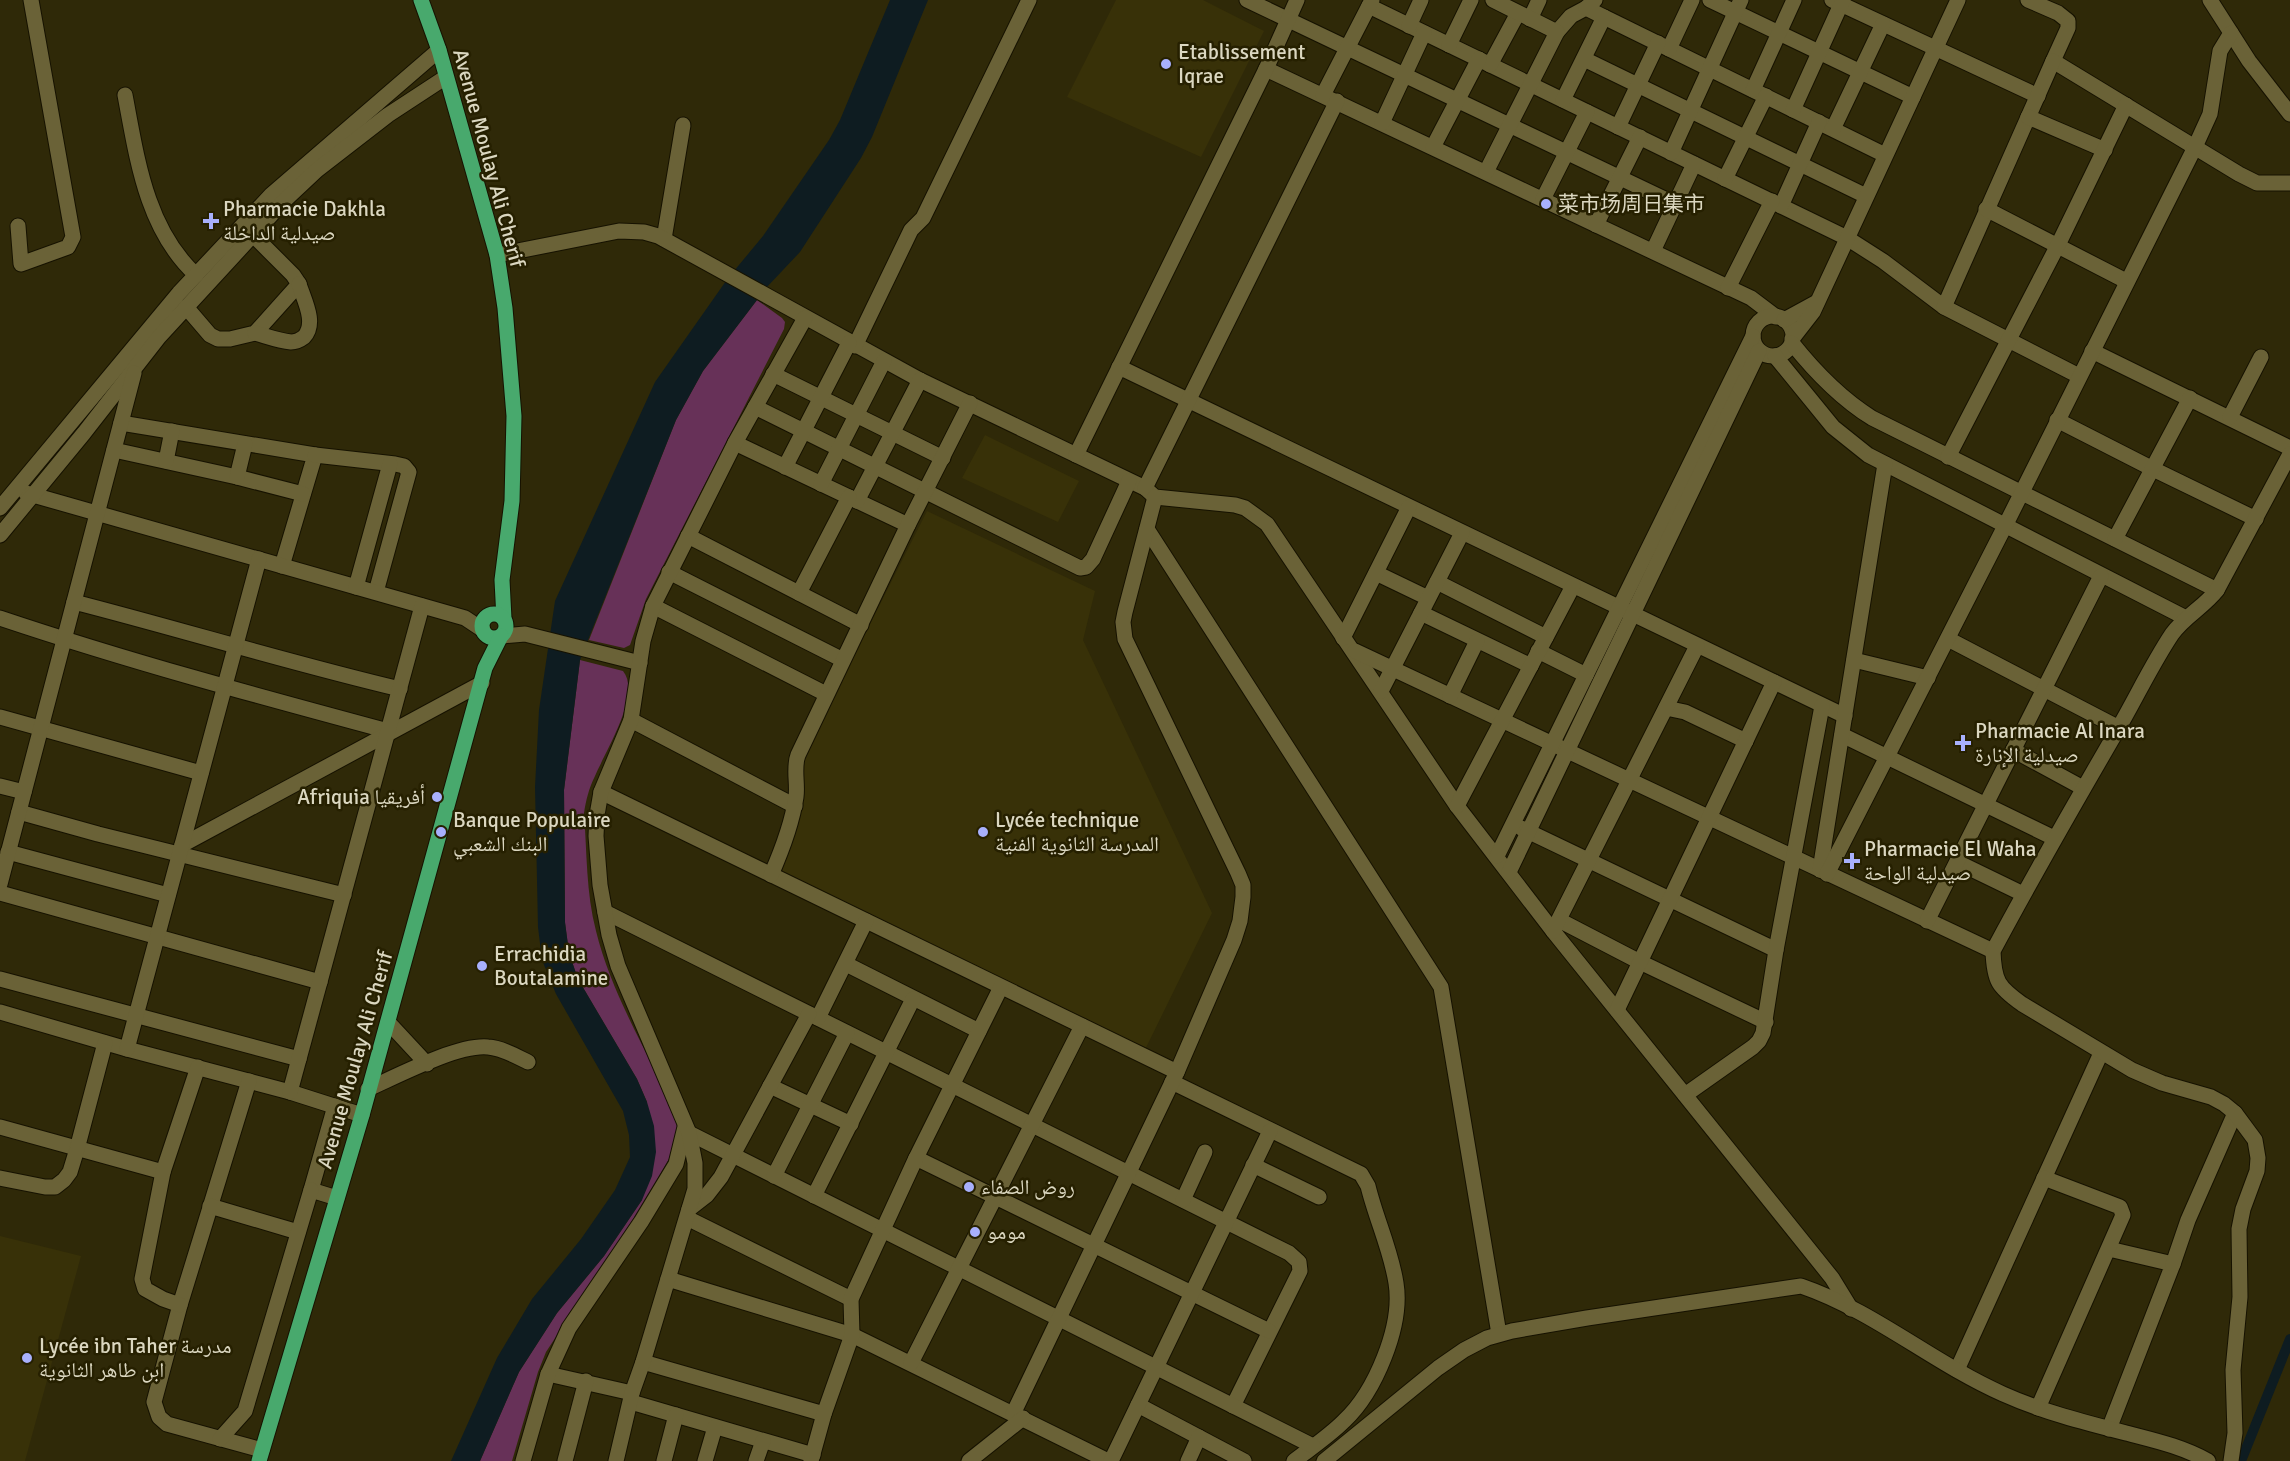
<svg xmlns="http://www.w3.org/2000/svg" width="2290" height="1461" font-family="Signika,'Noto Naskh Arabic','Noto Sans SC',sans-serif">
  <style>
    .built { fill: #383108 }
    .green { fill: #673158 }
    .water { fill: #0e1c21 }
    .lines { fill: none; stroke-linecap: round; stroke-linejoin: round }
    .canal { stroke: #0e1c21; stroke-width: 10 }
    .minor-casing { stroke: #161200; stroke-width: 17 }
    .major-casing { stroke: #161200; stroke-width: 17 }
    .minor { stroke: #6a6237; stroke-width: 15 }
    .major { stroke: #48a96d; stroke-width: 15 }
    .poi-dot { fill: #a8b0fc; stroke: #262000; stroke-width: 2 }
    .labels { text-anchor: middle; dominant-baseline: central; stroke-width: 5; stroke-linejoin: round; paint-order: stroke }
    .poi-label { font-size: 21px; fill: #dbd7c0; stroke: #262000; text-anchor: start }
    .street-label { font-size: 21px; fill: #dbd7c0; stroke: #262000 }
  </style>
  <rect width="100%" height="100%" fill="#2f2908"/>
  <g class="built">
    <path d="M1116,0H1203L1264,31L1201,157L1067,97Z"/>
    <path d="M985,435L1079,481L1058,522L962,478Z"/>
    <path d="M927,511L1095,591L1083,640L1212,913L1139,1062L780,879L805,786L795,773Z"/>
    <path d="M0,1236L81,1256L25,1461H0Z"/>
  </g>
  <g class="green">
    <path d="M757,300L782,318L785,322L784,329L646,599L630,645L624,648L589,640L676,420L703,371Z"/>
    <path d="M580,660L623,671C642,694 605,752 595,776C589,788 586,800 584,813C587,852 586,893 596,931C612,996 650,1056 677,1116L678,1131L670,1157L645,1201L546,1352L538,1372L512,1461H480L519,1372L557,1313L604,1256L642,1200L647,1102L637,1079L578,979L569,953L565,923L564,790Z"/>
  </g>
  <g class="water">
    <path d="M890,0H928L872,137L861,158L800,252L766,288L734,271L763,236L829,140L840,120Z"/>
    <path d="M726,281L757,300L703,371L676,420L580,660L564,790L565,922L569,953L578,979L637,1079L647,1102L654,1126L656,1152L652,1176L642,1200L604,1256L557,1313L519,1372L480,1461H451L497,1358L532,1299L581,1239L615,1190L630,1157L629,1135L623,1111L556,994L542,960L538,927L535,787L539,710L555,601L655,382Z"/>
  </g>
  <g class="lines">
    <path class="canal" d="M2241,1461L2290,1339"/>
    <g class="minor-casing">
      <g id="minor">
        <path d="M1247,0L1675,204"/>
        <path d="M1710,0L1913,97"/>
        <path d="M1832,0L2038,96"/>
        <path d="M2028,0L2058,13L2068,21V28L2053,61L2239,174L2257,183H2290"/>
        <path d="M2210,0L2249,61L2290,114"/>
        <path d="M1369,6L1847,238L1883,261L1944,307"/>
        <path d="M1604,17L1885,155"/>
        <path d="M1530,19L1539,0"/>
        <path d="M1409,26L1421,0"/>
        <path d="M1557,32L1571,16L1586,8"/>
        <path d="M1449,45L1471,0"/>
        <path d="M1669,49L1692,0"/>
        <path d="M1584,59L1866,196"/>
        <path d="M2053,61L1944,307L2079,376"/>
        <path d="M1490,65L1518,13"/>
        <path d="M1266,69L1751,298L1776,317"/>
        <path d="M1753,90L1794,0"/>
        <path d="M125,95C137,158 146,229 196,275"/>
        <path d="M1323,95L1372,0"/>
        <path d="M1563,100L1604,17L1586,8L1595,0"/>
        <path d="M1793,110L1843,0"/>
        <path d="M2028,117L2105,150"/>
        <path d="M1382,123L1424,33"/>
        <path d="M1618,127L1658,43"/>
        <path d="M1833,129L1883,24"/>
        <path d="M1433,147L1479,59"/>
        <path d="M1671,153L1741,0"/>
        <path d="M1486,172L1557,32L1493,0"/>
        <path d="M1725,179L1766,96"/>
        <path d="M1543,199L1587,112"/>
        <path d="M1781,206L1819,122"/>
        <path d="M1986,209L2126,281"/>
        <path d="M1596,225L1640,137"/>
        <path d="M18,226L21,264L68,247L73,237L31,0"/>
        <path d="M664,239L683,125"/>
        <path d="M1653,251L1694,164"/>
        <path d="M497,255L619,231L644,232L658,236L920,380L1145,488L1155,497L1235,505L1245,508L1267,524L1457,806L1553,931L1832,1278L1851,1309"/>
        <path d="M1728,288L1772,201"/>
        <path d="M186,307L210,335L218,339H230L255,333L299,284L293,275L252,234"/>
        <circle cx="1773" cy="336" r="20"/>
        <path d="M1784,320L1817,302"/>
        <path d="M255,333C266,336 279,341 291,342C296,342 300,340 304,337C317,323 304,300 299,284"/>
        <path d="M1792,339L1813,312L1958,0"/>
        <path d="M1792,343C1815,372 1840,398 1872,418L2217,590"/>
        <path d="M855,346L911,230L923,218L1029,0"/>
        <path d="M2092,351L2290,448"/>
        <path d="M1775,356L1833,427L1868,455L2186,618"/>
        <path d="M1119,367L1845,716"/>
        <path d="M773,374L943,458"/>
        <path d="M755,407L1080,568L1086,567L1093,559L1129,481"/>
        <path d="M2230,417L2261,357"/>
        <path d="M2057,420L2153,469L2256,519"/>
        <path d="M121,423L315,455L282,566"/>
        <path d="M735,443L908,525"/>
        <path d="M114,450L237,477L303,494"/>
        <path d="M315,455L395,464L404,466L409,472L376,592"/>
        <path d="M1076,455L1266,69L1297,0"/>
        <path d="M1948,457L2058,245L2126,105"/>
        <path d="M166,461L172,431"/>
        <path d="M785,467L849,343"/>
        <path d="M237,477L245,444"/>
        <path d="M821,484L884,361"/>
        <path d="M1145,488L1337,101"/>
        <path d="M26,493L465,618L483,630"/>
        <path d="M857,501L920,380"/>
        <path d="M0,508L179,293L271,195L439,50"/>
        <path d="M1147,529L1441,987L1499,1334"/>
        <path d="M0,535L84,433L159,337L285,200L317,170L388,115L446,77"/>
        <path d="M688,536L861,625"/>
        <path d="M2115,539L2190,398"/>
        <path d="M669,572L843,660"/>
        <path d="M1376,573L1428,598"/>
        <path d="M1437,582L1546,637"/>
        <path d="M356,587L390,464"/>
        <path d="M799,593L849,497"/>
        <path d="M74,602C183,630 290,663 400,689"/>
        <path d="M653,606L826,694"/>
        <path d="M1421,613L1531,666"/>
        <path d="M0,618C128,661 258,696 388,731"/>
        <path d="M502,636L525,634L640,663"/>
        <path d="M1343,638L1409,507"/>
        <path d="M1948,639L2119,728"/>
        <path d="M1355,651L1993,951"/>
        <path d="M1538,651L1586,675"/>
        <path d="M1854,660L1928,678"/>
        <path d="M1381,691L1462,533"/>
        <path d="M1450,696L1477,641"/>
        <path d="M1666,708L1685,712L1746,741"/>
        <path d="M0,717L201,773"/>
        <path d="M631,720L795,806"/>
        <path d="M1842,735L2054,838"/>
        <path d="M2013,750L2083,788"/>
        <path d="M0,786L24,792"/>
        <path d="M601,792L1177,1072"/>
        <path d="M1457,806L1573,586"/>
        <path d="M19,812L98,834L344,895"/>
        <path d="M1521,828L1776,950"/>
        <path d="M182,845L482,683"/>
        <path d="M8,852L168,895"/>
        <path d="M1497,856L1753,336"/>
        <path d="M1957,862L2023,894"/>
        <path d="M1820,870L1885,464"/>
        <path d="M1509,872L1759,351"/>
        <path d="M1827,874L2005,526L2195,147L2210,114L2220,51L2231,33"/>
        <path d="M771,875C782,850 792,824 796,797C798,783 793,768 798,755L908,525L970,403"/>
        <path d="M0,884L134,373"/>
        <path d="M0,893L320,982"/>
        <path d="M605,912L1289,1253L1299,1262L1300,1271L1233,1406"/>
        <path d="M1559,920L1640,962L1766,1022"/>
        <path d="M1927,921L2101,576"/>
        <path d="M1553,931L1697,646"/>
        <path d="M846,964L979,1031"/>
        <path d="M0,979L299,1059"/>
        <path d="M1617,1010L1774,682"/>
        <path d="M0,1012L127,1049L290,1092L362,1115"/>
        <path d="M818,1018L866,921"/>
        <path d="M388,1022L427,1064"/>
        <path d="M127,1049L259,559"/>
        <path d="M249,1081L180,1305L154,1402L159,1417L167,1424L262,1450"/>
        <path d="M1172,1082L1361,1174L1368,1186C1376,1219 1391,1250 1396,1283C1403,1326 1375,1392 1344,1421C1329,1436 1311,1448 1294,1461"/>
        <path d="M770,1086L851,1124"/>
        <path d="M368,1089C397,1076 458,1044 488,1047C502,1048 516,1056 528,1062"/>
        <path d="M290,1092L422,606"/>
        <path d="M1685,1095L1753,1047L1759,1041L1763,1033L1776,950L1822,706"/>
        <path d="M335,1106L311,1190L337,1198"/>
        <path d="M0,1127L163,1172"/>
        <path d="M689,1133L1313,1446"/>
        <path d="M916,1158L1269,1331"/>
        <path d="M1253,1165L1319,1197"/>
        <path d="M774,1176L847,1033"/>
        <path d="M0,1178L45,1187H55L64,1180L70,1172L77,1149L105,1043"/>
        <path d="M814,1196L913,999"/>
        <path d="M1183,1200L1205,1152"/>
        <path d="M210,1206L298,1232"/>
        <path d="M689,1209L707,1195L721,1177L809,1014"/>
        <path d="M687,1218L851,1299"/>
        <path d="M2109,1249L2173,1264L2109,1429"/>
        <path d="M2173,1264L2188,1220L2235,1113"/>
        <path d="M668,1279L852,1335L1108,1461"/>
        <path d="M180,1305L163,1299L145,1289L142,1279L163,1172L198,1067"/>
        <path d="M643,1362L824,1414"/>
        <path d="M911,1363L1082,1026"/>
        <path d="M1957,1370L2101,1053"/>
        <path d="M548,1374L632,1393"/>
        <path d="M631,1402L813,1455"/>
        <path d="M1138,1405L1244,1461"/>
        <path d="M2038,1408L2123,1215L2120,1207L2044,1178"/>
        <path d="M1013,1414L1177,1072L1234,940L1240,921L1243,897V885L1238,873L1125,639L1123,622L1125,612L1155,497"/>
        <path d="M220,1439L245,1411L311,1190"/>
        <path d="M523,1461L548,1374L569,1328L641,1222L676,1164L685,1127"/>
        <path d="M565,1461L586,1381"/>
        <path d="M616,1461L632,1393L643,1362L695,1189V1163L689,1133L618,966L609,935L600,885L596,836L597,815L601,792L631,720L643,641L653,606L735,443L805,318"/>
        <path d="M664,1461L676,1415"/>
        <path d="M705,1461L715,1427"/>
        <path d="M756,1461L763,1441"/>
        <path d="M811,1461L824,1414L852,1335L851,1299L916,1158L1001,987"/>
        <path d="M969,1461L1023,1418"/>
        <path d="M1111,1461L1270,1131"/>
        <path d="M1188,1461L1199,1437"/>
        <path d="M1324,1461L1438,1368L1464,1350L1487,1338L1512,1331L1587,1318L1801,1286C1874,1311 1933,1363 2003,1394C2043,1412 2087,1423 2130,1434C2157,1441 2183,1447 2208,1461"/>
        <path d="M2231,1461L2235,1433L2233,1370L2240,1297L2239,1229L2243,1209L2257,1171L2258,1158L2255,1140L2235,1113L2224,1104L2211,1097L2162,1083L2132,1070L2022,1004C1998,987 1994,981 1993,951C2033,876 2075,803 2118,729C2136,698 2152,664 2172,634C2185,616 2204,607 2217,590L2290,454"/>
      </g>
    </g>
    <g class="major-casing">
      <g id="major">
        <path d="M421,0L439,50L497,255L505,308L514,416L512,501L502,580L504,619"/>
        <circle cx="494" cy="626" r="12"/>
        <path d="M259,1461L362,1115L485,668L501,636"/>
      </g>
    </g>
    <use href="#minor" class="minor"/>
    <use href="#major" class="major"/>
  </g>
  <g class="poi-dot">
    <circle cx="1166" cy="64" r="6"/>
    <circle cx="1546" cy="204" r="6"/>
    <path d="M208 212h6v6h6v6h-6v6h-6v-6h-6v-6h6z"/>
    <path d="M1960 734h6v6h6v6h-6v6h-6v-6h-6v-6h6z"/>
    <circle cx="437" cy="797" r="6"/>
    <circle cx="441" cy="832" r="6"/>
    <circle cx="983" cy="832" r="6"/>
    <path d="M1849 852h6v6h6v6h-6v6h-6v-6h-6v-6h6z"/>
    <circle cx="482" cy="966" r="6"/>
    <circle cx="969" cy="1187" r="6"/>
    <circle cx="975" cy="1232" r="6"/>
    <circle cx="27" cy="1358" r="6"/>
  </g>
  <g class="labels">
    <g class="poi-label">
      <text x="1178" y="52">Etablissement<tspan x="1178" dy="24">Iqrae</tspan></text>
      <text x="1558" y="204">菜市场周日集市</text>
      <text x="223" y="209">Pharmacie Dakhla<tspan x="223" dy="24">صيدلية الداخلة</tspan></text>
      <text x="1975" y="731">Pharmacie Al Inara<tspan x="1975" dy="24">صيدلية الإنارة</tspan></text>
      <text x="425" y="797" text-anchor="end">Afriquia أفريقيا</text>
      <text x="453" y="820">Banque Populaire<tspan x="453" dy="24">البنك الشعبي</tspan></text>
      <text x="995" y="820">Lycée technique<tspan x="995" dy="24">المدرسة الثانوية الفنية</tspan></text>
      <text x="1864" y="849">Pharmacie El Waha<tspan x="1864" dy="24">صيدلية الواحة</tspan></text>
      <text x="494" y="954">Errachidia<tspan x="494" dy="24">Boutalamine</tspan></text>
      <text x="981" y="1187">روض الصفاء</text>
      <text x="987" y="1232">مومو</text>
      <text x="39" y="1346">Lycée ibn Taher مدرسة<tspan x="39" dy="24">ابن طاهر الثانوية</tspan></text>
    </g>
    <g class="street-label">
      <text transform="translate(489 158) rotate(75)">Avenue Moulay Ali Cherif</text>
      <text transform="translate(355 1060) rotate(-74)">Avenue Moulay Ali Cherif</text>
    </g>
  </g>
</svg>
